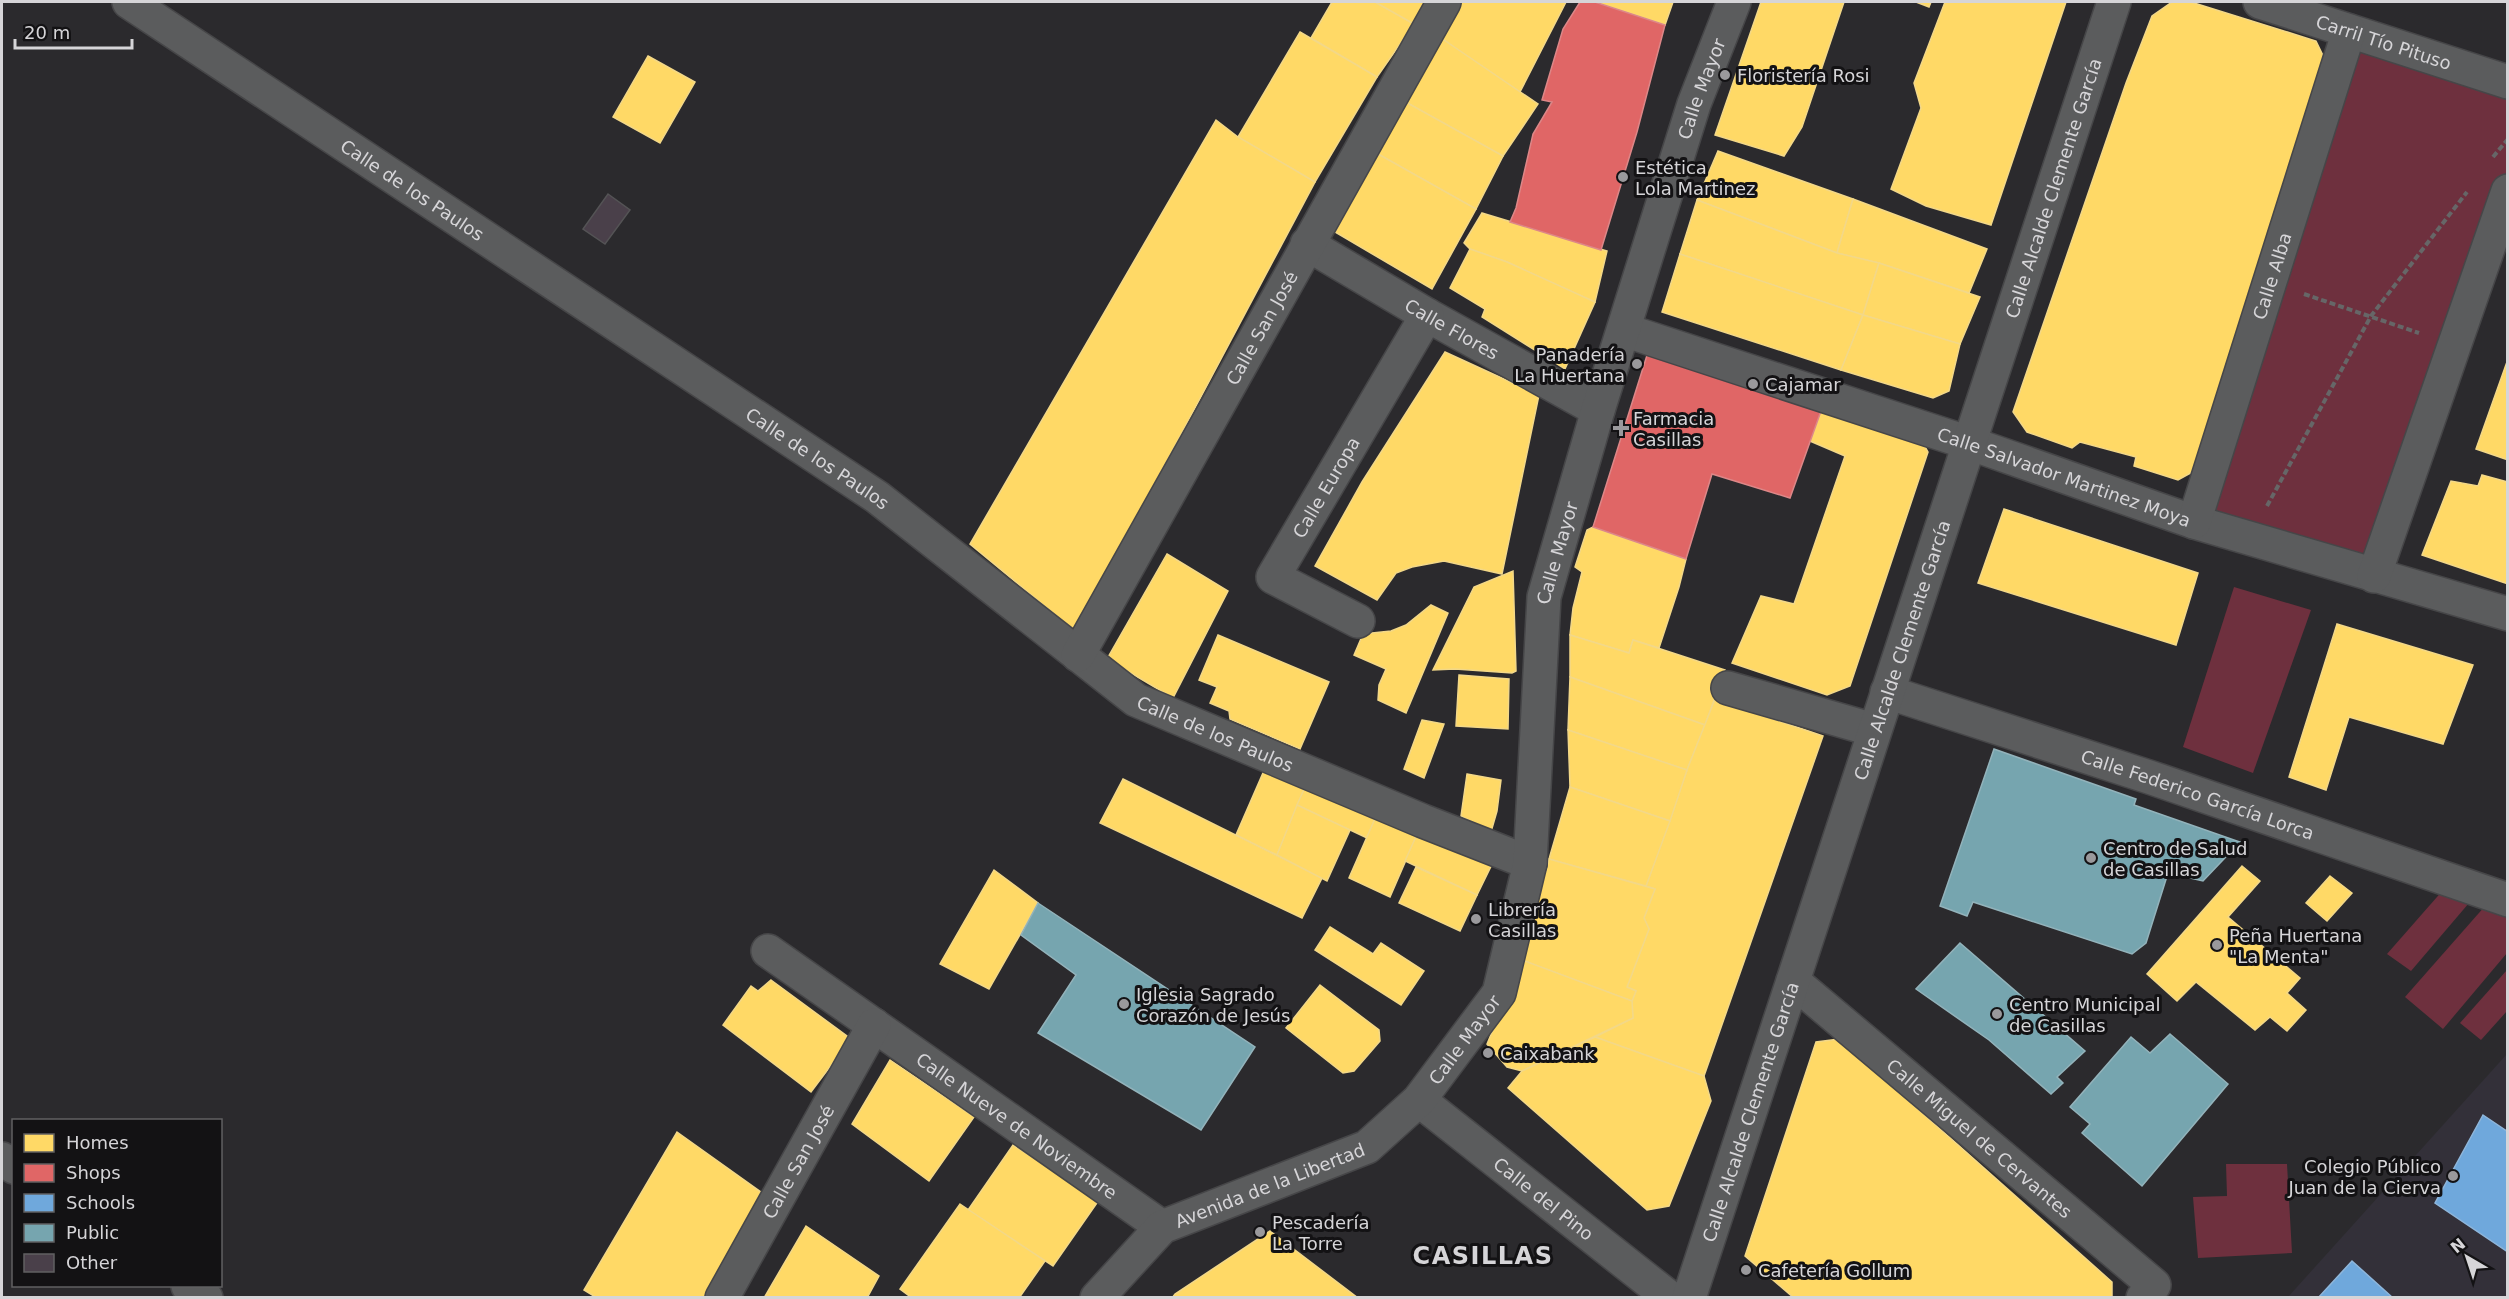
<svg xmlns="http://www.w3.org/2000/svg" width="2509" height="1299" font-family="'DejaVu Sans',sans-serif">
  <style>
    .built { fill: #333039 }
    .green { fill: #6e303e }
    .homes { fill: #ffd966; stroke: #f3d888; stroke-width: 1.5 }
    .shops { fill: #e06666; stroke: #dd8788; stroke-width: 1.5 }
    .schools { fill: #6fa8dc; stroke: #8eb6db; stroke-width: 1.5 }
    .public { fill: #76a5af; stroke: #93b3bb; stroke-width: 1.5 }
    .building { fill: #4a404a; stroke: #545355; stroke-width: 1.5 }
    .lines { fill: none; stroke-linecap: round; stroke-linejoin: round }
    .minor-casing { stroke: #464648; stroke-width: 36 }
    .path { stroke: #666667; stroke-width: 4; stroke-dasharray: 6 3; stroke-linecap: butt }
    .minor { stroke: #5b5c5d; stroke-width: 33 }
    .poi-dot { fill: #9a999c; stroke: #131214; stroke-width: 2 }
    .labels { text-anchor: middle; dominant-baseline: central; stroke-width: 6; stroke-linejoin: round; paint-order: stroke }
    .street-label { font-size: 18px; fill: #d6d5d8; stroke: #131214 }
    .poi-label { font-size: 18px; fill: #d6d5d8; stroke: #131214; text-anchor: start }
    .district-label { font-size: 24px; font-weight: bold; letter-spacing: 1.5px; fill: #d6d5d8; stroke: #131214 }
  </style>
  <rect width="100%" height="100%" fill="#2b2a2d"/>
  <path class="built" d="M2507,1054V1297H2288Z"/>
  <g class="green">
    <path d="M2352,33L2507,87V184L2373,573L2197,522Z"/>
    <path d="M2234,587L2311,610L2253,773L2183,747Z"/>
    <path d="M2444,889L2469,903L2411,971L2387,954Z"/>
    <path d="M2493,897L2507,908V953L2443,1029L2405,997Z"/>
    <path d="M2507,970V1011L2481,1040L2460,1023Z"/>
    <path d="M2226,1164H2287L2292,1253L2198,1258L2193,1197L2227,1196Z"/>
  </g>
  <g class="homes">
    <path d="M1332,2H1375L1414,24L1377,77L1311,38Z"/>
    <path d="M1375,2H1427L1414,24Z"/>
    <path d="M1461,2H1566L1520,92L1441,38Z"/>
    <path d="M1595,2H1673L1665,25Z"/>
    <path d="M1761,2H1844L1802,127L1784,156L1715,135Z"/>
    <path d="M1916,2H1931L1929,7Z"/>
    <path d="M1945,2H2066L1991,225L1926,206L1891,189L1921,108L1914,83Z"/>
    <path d="M2172,2H2191L2316,41L2330,70L2198,469L2178,480L2134,466L2136,457L2080,442L2072,448L2027,432L2013,412L2126,83L2152,16Z"/>
    <path d="M1300,32L1377,77L1315,182L1238,137Z"/>
    <path d="M1441,38L1538,104L1503,156L1402,100Z"/>
    <path d="M648,56L695,82L660,143L613,117Z"/>
    <path d="M1402,100L1503,156L1476,209L1378,154Z"/>
    <path d="M1216,120L1238,137L1315,182L1076,632L970,544Z"/>
    <path d="M1718,151L1853,199L1837,253L1697,200Z"/>
    <path d="M1378,154L1476,209L1432,289L1335,232Z"/>
    <path d="M1853,199L1987,249L1969,293L1879,263L1837,253Z"/>
    <path d="M1697,200L1837,253L1879,263L1863,315L1680,254Z"/>
    <path d="M1482,213L1607,251L1595,302L1507,262L1470,249L1464,243Z"/>
    <path d="M1470,249L1507,262L1595,302L1565,369L1482,317L1485,309L1450,288Z"/>
    <path d="M1680,254L1863,315L1841,370L1662,312Z"/>
    <path d="M1879,263L1980,297L1960,344L1863,315Z"/>
    <path d="M1863,315L1960,344L1949,391L1933,398L1841,370Z"/>
    <path d="M1445,352L1539,395L1502,574L1444,561L1412,567L1396,573L1377,600L1315,566L1362,482Z"/>
    <path d="M2508,359V460L2476,449Z"/>
    <path d="M1826,397L1917,432L1928,452L1850,686L1827,695L1732,663L1761,596L1794,604L1845,456L1810,441Z"/>
    <path d="M2482,475L2508,482V584L2422,555L2451,481L2478,486Z"/>
    <path d="M2004,509L2198,573L2176,645L1978,583Z"/>
    <path d="M1593,527L1686,559L1679,587L1659,648L1633,640L1629,653L1570,635L1573,608L1582,572L1575,567L1587,530Z"/>
    <path d="M1167,554L1228,591L1173,698L1107,659Z"/>
    <path d="M1513,571L1516,671L1512,673L1455,669L1433,670L1474,587Z"/>
    <path d="M1431,605L1448,613L1406,713L1378,700L1379,685L1386,669L1354,655L1363,634L1391,631L1406,625Z"/>
    <path d="M2337,624L2473,665L2443,744L2349,717L2326,790L2289,777Z"/>
    <path d="M1218,635L1329,682L1300,749L1230,719L1229,711L1210,703L1217,687L1199,680Z"/>
    <path d="M1570,635L1629,653L1633,640L1725,670L1705,725L1570,677Z"/>
    <path d="M1459,675L1509,679L1508,729L1456,726Z"/>
    <path d="M1570,677L1705,725L1687,770L1568,730Z"/>
    <path d="M1715,699L1823,736L1704,1076L1595,1037L1633,1018L1632,1001L1636,991L1627,987L1649,929L1644,918L1655,889L1646,886L1687,770Z"/>
    <path d="M1422,720L1444,724L1424,778L1404,769Z"/>
    <path d="M1568,730L1687,770L1670,821L1570,787Z"/>
    <path d="M1266,766L1307,784L1277,855L1236,835Z"/>
    <path d="M1467,774L1501,780L1497,811L1491,832L1461,816Z"/>
    <path d="M1310,776L1381,805L1367,838L1297,805Z"/>
    <path d="M1123,779L1322,878L1302,918L1100,823Z"/>
    <path d="M1570,787L1670,821L1646,886L1549,859Z"/>
    <path d="M1297,805L1350,830L1327,881L1277,855Z"/>
    <path d="M1381,805L1423,821L1390,897L1349,878Z"/>
    <path d="M1423,821L1496,856L1477,895L1405,861Z"/>
    <path d="M1549,859L1655,889L1644,918L1649,929L1627,987L1636,991L1632,1001L1522,960Z"/>
    <path d="M2242,866L2260,881L2228,917L2300,978L2287,993L2306,1010L2287,1031L2270,1017L2255,1030L2196,982L2177,1001L2147,974Z"/>
    <path d="M1416,867L1477,895L1460,931L1399,903Z"/>
    <path d="M994,870L1038,903L989,989L940,964Z"/>
    <path d="M2330,876L2352,893L2327,921L2306,903Z"/>
    <path d="M1330,927L1373,954L1381,943L1424,971L1401,1005L1315,950Z"/>
    <path d="M1522,960L1632,1001L1633,1018L1522,1071L1507,1067L1487,1044Z"/>
    <path d="M771,980L851,1039L811,1092L723,1025L751,986L758,991Z"/>
    <path d="M1320,985L1379,1030L1380,1041L1354,1071L1343,1073L1286,1028Z"/>
    <path d="M1595,1037L1704,1076L1711,1101L1669,1206L1647,1210L1508,1088L1522,1071Z"/>
    <path d="M1839,1039L2112,1282V1298H1794L1745,1256L1816,1042Z"/>
    <path d="M890,1060L974,1117L929,1181L852,1124Z"/>
    <path d="M677,1132L765,1195L708,1298H597L584,1290Z"/>
    <path d="M1013,1145L1099,1200L1053,1266L968,1210Z"/>
    <path d="M960,1204L1045,1261L1019,1298H912L900,1289Z"/>
    <path d="M806,1226L879,1276L867,1298H764Z"/>
    <path d="M1270,1231L1358,1298H1172L1175,1294Z"/>
  </g>
  <g class="shops">
    <path d="M1580,2H1595L1665,25L1637,132L1601,250L1510,222L1516,208L1533,134L1552,102L1542,100L1563,29Z"/>
    <path d="M1649,349L1826,397L1790,498L1712,474L1686,559L1593,527Z"/>
  </g>
  <g class="schools">
    <path d="M2483,1115L2508,1132V1252L2435,1203Z"/>
    <path d="M2352,1261L2393,1298H2318Z"/>
  </g>
  <g class="public">
    <path d="M1994,749L2136,799L2134,805L2240,842L2203,881L2168,873L2146,943L2132,954L1973,902L1967,916L1940,906Z"/>
    <path d="M1038,903L1255,1047L1201,1130L1038,1033L1076,975L1021,935Z"/>
    <path d="M1960,943L2085,1051L2057,1077L2063,1083L2051,1094L1989,1040L1916,989Z"/>
    <path d="M2170,1034L2228,1084L2142,1186L2082,1133L2090,1124L2070,1107L2131,1037L2150,1053Z"/>
  </g>
  <path class="building" d="M608,194L630,210L605,244L583,229Z"/>
  <g class="lines">
    <g class="minor-casing">
      <g id="minor">
        <path id="s1" d="M129,2L877,497L1136,700L1423,821L1530,863"/>
        <path id="s2" d="M2260,2L2508,82"/>
        <path id="s3" d="M1307,244L1427,315L1598,410"/>
        <path id="s4" d="M1624,330L1969,443L2194,522L2508,614"/>
        <path id="s5" d="M2194,522L2349,31"/>
        <path d="M2374,576L2508,191"/>
        <path id="s6" d="M1358,621L1273,577L1427,315"/>
        <path id="s7" d="M1078,655L1444,2"/>
        <path d="M1728,688L1874,730"/>
        <path id="s8" d="M1887,692L2149,777L2508,900"/>
        <path id="s9" d="M768,951L1162,1227"/>
        <path id="s10" d="M1793,981L2154,1285L2143,1298"/>
        <path id="s11" d="M1419,1100L1670,1298"/>
        <path d="M2,1159L14,1167"/>
        <path d="M188,1286L206,1298"/>
        <path id="s12" d="M722,1298L874,1025"/>
        <path id="s13" d="M1097,1298L1162,1227L1367,1147L1419,1100L1499,993L1530,863L1544,597L1598,410L1694,104L1734,2"/>
        <path id="s14" d="M1689,1298L2114,2"/>
      </g>
    </g>
    <g class="path">
      <path d="M2493,157L2508,139"/>
      <path d="M2304,294L2419,333"/>
      <path d="M2267,506L2371,316L2467,192"/>
    </g>
    <use href="#minor" class="minor"/>
  </g>
  <g class="poi-dot">
    <circle cx="1725" cy="75" r="6"/>
    <circle cx="1623" cy="177" r="6"/>
    <circle cx="1637" cy="364" r="6"/>
    <circle cx="1753" cy="384" r="6"/>
    <path d="M1618 419h6v6h6v6h-6v6h-6v-6h-6v-6h6z"/>
    <circle cx="2091" cy="858" r="6"/>
    <circle cx="1476" cy="919" r="6"/>
    <circle cx="2217" cy="945" r="6"/>
    <circle cx="1124" cy="1004" r="6"/>
    <circle cx="1997" cy="1014" r="6"/>
    <circle cx="1488" cy="1053" r="6"/>
    <circle cx="2453" cy="1176" r="6"/>
    <circle cx="1260" cy="1232" r="6"/>
    <circle cx="1746" cy="1270" r="6"/>
  </g>
  <g class="labels">
    <g class="street-label">
      <text stroke="none"><textPath href="#s2" startOffset="130">Carril Tío Pituso</textPath></text>
      <text stroke="none"><textPath href="#s13" startOffset="1452">Calle Mayor</textPath></text>
      <text stroke="none"><textPath href="#s14" startOffset="1168">Calle Alcalde Clemente García</textPath></text>
      <text stroke="none"><textPath href="#s1" startOffset="340">Calle de los Paulos</textPath></text>
      <text stroke="none"><textPath href="#s5" startOffset="258">Calle Alba</textPath></text>
      <text stroke="none"><textPath href="#s7" startOffset="375">Calle San José</textPath></text>
      <text stroke="none"><textPath href="#s3" startOffset="168">Calle Flores</textPath></text>
      <text stroke="none"><textPath href="#s1" startOffset="826">Calle de los Paulos</textPath></text>
      <text stroke="none"><textPath href="#s4" startOffset="464">Calle Salvador Martinez Moya</textPath></text>
      <text stroke="none"><textPath href="#s6" startOffset="200">Calle Europa</textPath></text>
      <text stroke="none"><textPath href="#s13" startOffset="966">Calle Mayor</textPath></text>
      <text stroke="none"><textPath href="#s14" startOffset="682">Calle Alcalde Clemente García</textPath></text>
      <text stroke="none"><textPath href="#s1" startOffset="1312">Calle de los Paulos</textPath></text>
      <text stroke="none"><textPath href="#s8" startOffset="327">Calle Federico García Lorca</textPath></text>
      <text stroke="none"><textPath href="#s13" startOffset="462">Calle Mayor</textPath></text>
      <text stroke="none"><textPath href="#s14" startOffset="196">Calle Alcalde Clemente García</textPath></text>
      <text stroke="none"><textPath href="#s9" startOffset="304">Calle Nueve de Noviembre</textPath></text>
      <text stroke="none"><textPath href="#s10" startOffset="244">Calle Miguel de Cervantes</textPath></text>
      <text stroke="none"><textPath href="#s12" startOffset="156">Calle San José</textPath></text>
      <text stroke="none"><textPath href="#s13" startOffset="212">Avenida de la Libertad</textPath></text>
      <text stroke="none"><textPath href="#s11" startOffset="159">Calle del Pino</textPath></text>
    </g>
    <g class="poi-label">
      <text x="1737" y="75">Floristería Rosi</text>
      <text x="1635" y="167">Estética<tspan x="1635" dy="21">Lola Martinez</tspan></text>
      <text x="1625" y="354" text-anchor="end">Panadería<tspan x="1625" dy="21">La Huertana</tspan></text>
      <text x="1765" y="384">Cajamar</text>
      <text x="1633" y="418">Farmacia<tspan x="1633" dy="21">Casillas</tspan></text>
      <text x="2103" y="848">Centro de Salud<tspan x="2103" dy="21">de Casillas</tspan></text>
      <text x="1488" y="909">Librería<tspan x="1488" dy="21">Casillas</tspan></text>
      <text x="2229" y="935">Peña Huertana<tspan x="2229" dy="21">"La Menta"</tspan></text>
      <text x="1136" y="994">Iglesia Sagrado<tspan x="1136" dy="21">Corazón de Jesús</tspan></text>
      <text x="2009" y="1004">Centro Municipal<tspan x="2009" dy="21">de Casillas</tspan></text>
      <text x="1500" y="1053">Caixabank</text>
      <text x="2441" y="1166" text-anchor="end">Colegio Público<tspan x="2441" dy="21">Juan de la Cierva</tspan></text>
      <text x="1272" y="1222">Pescadería<tspan x="1272" dy="21">La Torre</tspan></text>
      <text x="1758" y="1270">Cafetería Gollum</text>
    </g>
    <g class="district-label">
      <text x="1483" y="1256">CASILLAS</text>
    </g>
  </g>
  <rect width="2509" height="1299" fill="none" stroke="#d6d5d8" stroke-width="6"/>
  <rect x="12" y="1119" width="210" height="168" fill="#131214" stroke="#616062" stroke-width="1.5"/>
  <rect x="24" y="1134" width="30" height="18" fill="#ffd966" stroke="#616062" stroke-width="1.5"/>
  <text x="66" y="1149" font-size="18" fill="#d6d5d8">Homes</text>
  <rect x="24" y="1164" width="30" height="18" fill="#e06666" stroke="#616062" stroke-width="1.5"/>
  <text x="66" y="1179" font-size="18" fill="#d6d5d8">Shops</text>
  <rect x="24" y="1194" width="30" height="18" fill="#6fa8dc" stroke="#616062" stroke-width="1.5"/>
  <text x="66" y="1209" font-size="18" fill="#d6d5d8">Schools</text>
  <rect x="24" y="1224" width="30" height="18" fill="#76a5af" stroke="#616062" stroke-width="1.5"/>
  <text x="66" y="1239" font-size="18" fill="#d6d5d8">Public</text>
  <rect x="24" y="1254" width="30" height="18" fill="#4a404a" stroke="#616062" stroke-width="1.5"/>
  <text x="66" y="1269" font-size="18" fill="#d6d5d8">Other</text>
  <g transform="translate(2467 1257) rotate(321)" stroke="#131214" stroke-width="4.5" paint-order="stroke">
  <path d="M0-4.5L10 22L0 15L-10 22Z" fill="#d6d5d8"/>
  <text y="-9" font-size="16" font-weight="bold" text-anchor="middle" fill="#d6d5d8">N</text>
  </g>
  <path d="M15 39v9h117v-9" fill="none" stroke="#d6d5d8" stroke-width="3"/>
  <text x="24" y="39" font-size="18" fill="#d6d5d8" stroke="#131214" stroke-width="4.5" paint-order="stroke">20 m</text>
</svg>
